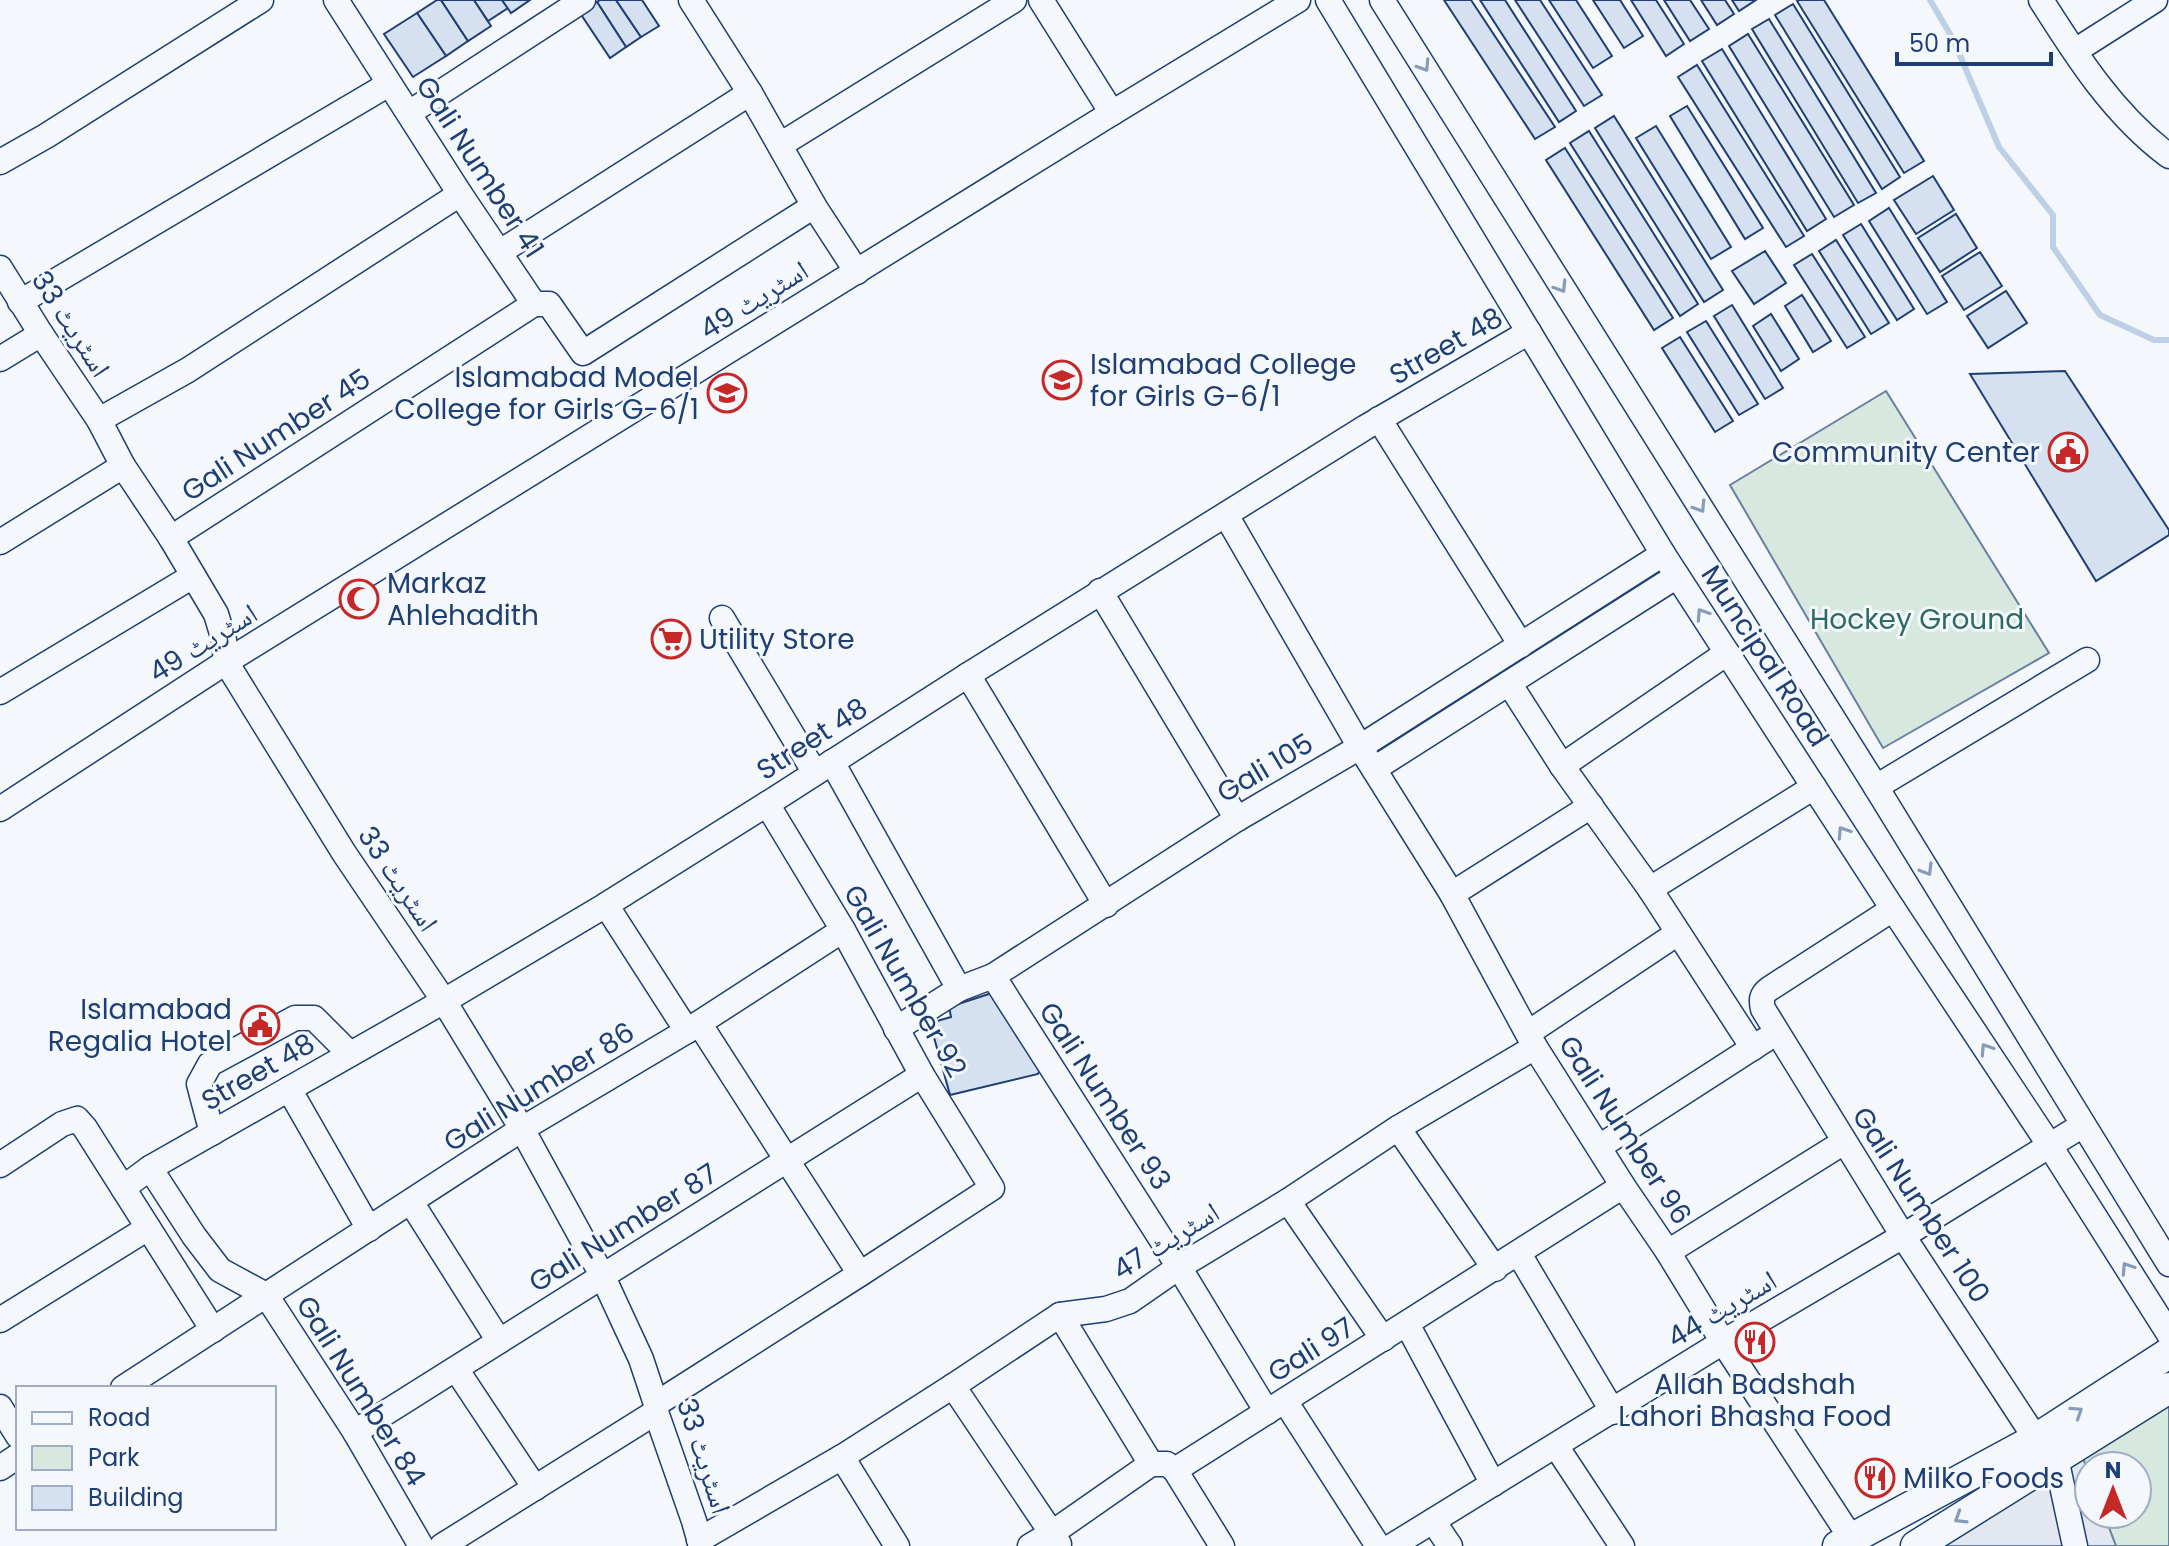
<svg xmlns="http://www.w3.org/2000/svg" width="2169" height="1546" font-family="Poppins,'Noto Naskh Arabic',sans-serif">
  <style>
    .green { fill: #d7e8df; stroke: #687fa3; stroke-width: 2; fill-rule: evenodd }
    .parking { fill: #e3e8f0; stroke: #687fa3; stroke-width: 2 }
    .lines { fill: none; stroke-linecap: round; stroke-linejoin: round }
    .stream { stroke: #bed0e5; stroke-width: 6 }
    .building { fill: #d5e0f0; stroke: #1d3f73; stroke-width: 2 }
    .minor-casing { stroke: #1d3f73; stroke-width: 27 }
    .major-casing { stroke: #1d3f73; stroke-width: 33 }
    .minor { stroke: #f4f7fb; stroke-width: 24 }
    .major { stroke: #f4f7fb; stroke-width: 30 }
    .oneway { stroke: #889bb7 }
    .labels { text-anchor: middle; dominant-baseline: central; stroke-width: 6; stroke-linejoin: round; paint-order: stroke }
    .street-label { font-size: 28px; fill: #1d3f73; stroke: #f4f7fb }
    .poi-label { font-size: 28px; fill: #1d3f73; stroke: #f4f7fb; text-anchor: start }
    .park-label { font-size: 28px; fill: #2c6c60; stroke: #f4f7fb }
  </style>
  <rect width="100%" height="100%" fill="#f4f7fb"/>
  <g class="green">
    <path d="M1886,391L2049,653L1883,748L1730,485Z"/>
    <path d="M2169,1404V1546H1941ZM2089,1466H2137V1514H2089Z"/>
  </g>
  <path class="parking" d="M2083,1458L2089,1475V1514H2104L2116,1546H1941Z"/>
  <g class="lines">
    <path class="stream" d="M1930,0L1953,39L1999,147L2053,215V247L2100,315L2154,340H2169"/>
  </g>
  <g class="building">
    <path d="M437,0H441L468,41L446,56L417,13Z"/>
    <path d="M441,0H474L491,26L468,41Z"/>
    <path d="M474,0H502L508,8L488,21Z"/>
    <path d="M502,0H530L511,13Z"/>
    <path d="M600,0H616L641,37L626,47L597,2Z"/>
    <path d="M616,0H642L659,26L641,37Z"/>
    <path d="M1444,0H1471L1555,127L1535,139Z"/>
    <path d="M1480,0H1505L1576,111L1559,122Z"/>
    <path d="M1515,0H1540L1602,95L1584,106Z"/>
    <path d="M1549,0H1576L1612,56L1593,68Z"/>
    <path d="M1593,0H1620L1643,36L1624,48Z"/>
    <path d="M1631,0H1656L1684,44L1666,56Z"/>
    <path d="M1664,0H1690L1709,29L1690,41Z"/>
    <path d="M1701,0H1725L1734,14L1717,25Z"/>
    <path d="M1732,0H1756L1739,11Z"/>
    <path d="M1799,0H1824L1924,161L1904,173L1797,1Z"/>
    <path d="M597,2L626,47L610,58L580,13Z"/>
    <path d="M1793,4L1900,177L1882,189L1775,15Z"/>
    <path d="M417,13L446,56L413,77L384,34Z"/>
    <path d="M1769,19L1876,193L1858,203L1752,29Z"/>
    <path d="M1748,34L1854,205L1834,217L1729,46Z"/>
    <path d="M1722,49L1826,219L1807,231L1702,61Z"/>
    <path d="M1697,65L1804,236L1786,247L1678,77Z"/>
    <path d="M1687,106L1763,228L1745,239L1670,116Z"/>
    <path d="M1614,116L1723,290L1704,302L1595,128Z"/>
    <path d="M1656,126L1731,247L1711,259L1636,138Z"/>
    <path d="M1589,131L1698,304L1680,316L1570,143Z"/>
    <path d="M1565,148L1673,318L1654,330L1546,160Z"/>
    <path d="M1933,176L1954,210L1916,234L1894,200Z"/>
    <path d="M1889,208L1947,302L1927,314L1869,221Z"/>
    <path d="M1956,214L1977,248L1940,272L1918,238Z"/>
    <path d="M1861,224L1914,309L1897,320L1843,235Z"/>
    <path d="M1836,240L1889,323L1871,334L1819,251Z"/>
    <path d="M1765,251L1786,283L1754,304L1732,271Z"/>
    <path d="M1980,252L2002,286L1964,310L1942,276Z"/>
    <path d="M1812,254L1865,337L1847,348L1794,265Z"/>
    <path d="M2006,291L2027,323L1988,348L1967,316Z"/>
    <path d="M1802,295L1831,341L1813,352L1785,306Z"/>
    <path d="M1732,305L1783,388L1765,399L1714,316Z"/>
    <path d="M1771,314L1799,359L1781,371L1753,326Z"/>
    <path d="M1706,321L1758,404L1739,415L1687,332Z"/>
    <path d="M1680,337L1733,421L1715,432L1662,348Z"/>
    <path d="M2065,371L2169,530V535L2096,581L1970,374Z"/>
    <path d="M998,991L1041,1068L1038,1074L950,1095L930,1023L951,1017L949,1007Z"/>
  </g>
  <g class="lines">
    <g class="minor-casing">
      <g id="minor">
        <path d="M336,0L460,194L534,304H549L583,353L814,206"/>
        <path d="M691,0L750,93L814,206L857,272"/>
        <path d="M1041,0L1112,113"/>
        <path d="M1328,0L1663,554L1893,909L2050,1146L2169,1334"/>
        <path d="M1382,0L1876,787L2169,1264"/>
        <path d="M2041,0C2077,57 2114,115 2169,156"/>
        <path d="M2075,51L2155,0"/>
        <path d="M409,113L583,0"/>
        <path d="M780,145L1014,0"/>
        <path d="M0,162L46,136L261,0"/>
        <path d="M500,252L750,93"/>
        <path d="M0,268L41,334L99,420L123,466L171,538L216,614L224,640L226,662L344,853L444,1001L522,1129L603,1277L641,1359L656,1404V1412L694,1521L701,1546"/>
        <path d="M20,302L389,84"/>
        <path d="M0,359L41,334"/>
        <path d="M1379,419L1521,645"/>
        <path d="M99,420L188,370L460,194"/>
        <path d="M1226,515L1360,747L1452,894L1535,1047L1623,1186L1668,1252L1723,1342L1851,1538"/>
        <path d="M171,538L534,304"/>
        <path d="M0,542L123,466"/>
        <path d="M1100,591L1237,819"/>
        <path d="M722,618L815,773"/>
        <path d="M968,675L1106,905"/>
        <path d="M1509,683L1562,766L1650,889L1753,1048"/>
        <path d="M0,692L193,576"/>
        <path d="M832,762L959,989"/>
        <path d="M1562,766L1727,653"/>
        <path d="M1374,769L1677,576"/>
        <path d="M1876,787L2087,660"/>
        <path d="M0,809L226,662L1112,113L1298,0"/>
        <path d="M1650,889L1814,787"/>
        <path d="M1452,894L1591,806"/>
        <path d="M606,905L687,1031"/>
        <path d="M1893,909L1769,989C1761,995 1761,1000 1763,1009L1903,1236L2036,1439"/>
        <path d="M993,976L1179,1267L1267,1412"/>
        <path d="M699,1023L860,1274"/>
        <path d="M896,1029L959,989L993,976L1237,819L1360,747L1663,554"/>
        <path d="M1528,1033L1678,933"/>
        <path d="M289,1089L369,1229"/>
        <path d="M1398,1128L1495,1269"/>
        <path d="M212,1133L199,1084L210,1064L295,1018H314L350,1054"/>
        <path d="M1599,1147L1765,1040"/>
        <path d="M0,1165L62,1124L77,1119L85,1128L213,1330"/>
        <path d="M150,1168L194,1236L220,1270L266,1295L355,1432L421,1546"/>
        <path d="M123,1188L150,1168L444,1001L606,905L767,804L968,675L1366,427L1529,332"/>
        <path d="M1288,1201L1383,1339"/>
        <path d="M411,1202L499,1341"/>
        <path d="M1668,1252L1844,1142"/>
        <path d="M1519,1254L1613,1412"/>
        <path d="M1060,1315L1151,1464"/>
        <path d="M0,1320L148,1228"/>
        <path d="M1407,1324L1493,1484"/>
        <path d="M456,1369L535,1488"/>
        <path d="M953,1386L1059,1544"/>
        <path d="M123,1388L522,1129L687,1031L843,930"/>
        <path d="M1285,1401L1378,1546"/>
        <path d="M656,1404L860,1274L992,1188L922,1075L843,930L767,804"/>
        <path d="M0,1407L18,1436"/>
        <path d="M355,1432L922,1075"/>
        <path d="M1556,1446L1622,1546"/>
        <path d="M842,1457L897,1546"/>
        <path d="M2056,1458L2075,1546"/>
        <path d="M0,1468L18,1456"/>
        <path d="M1175,1470L1222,1546"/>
        <path d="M1433,1521L1450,1546"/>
        <path d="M699,1540L842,1457L953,1386L1060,1315L1106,1309L1130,1301L1179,1267L1288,1201L1398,1128L1535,1047"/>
        <path d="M442,1546L656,1412"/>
        <path d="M1030,1546L1052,1533L1151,1464H1167L1175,1470L1623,1186"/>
        <path d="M1392,1546L1723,1342L1903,1236L2083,1125"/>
      </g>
    </g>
    <g class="major-casing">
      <g id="major">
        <path d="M1838,1546L2036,1439L2169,1353"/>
        <path d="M1916,1546L2169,1388"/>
      </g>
    </g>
    <use href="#minor" class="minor"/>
    <use href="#major" class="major"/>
  </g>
  <defs><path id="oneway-chevron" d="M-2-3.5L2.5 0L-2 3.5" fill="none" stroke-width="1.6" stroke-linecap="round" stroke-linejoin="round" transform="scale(2)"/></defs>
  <g class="oneway">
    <use href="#oneway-chevron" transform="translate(1424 66) rotate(58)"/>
    <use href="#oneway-chevron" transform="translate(1561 287) rotate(58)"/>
    <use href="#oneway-chevron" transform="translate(1700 507) rotate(58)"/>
    <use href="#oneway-chevron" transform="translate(1702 614) rotate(-123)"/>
    <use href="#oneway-chevron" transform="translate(1843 832) rotate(-123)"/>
    <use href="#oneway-chevron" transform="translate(1927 870) rotate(59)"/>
    <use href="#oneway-chevron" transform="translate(1986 1049) rotate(-123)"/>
    <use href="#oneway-chevron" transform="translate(2127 1268) rotate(-123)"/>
    <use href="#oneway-chevron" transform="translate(2077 1412) rotate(-33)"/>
    <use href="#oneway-chevron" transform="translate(1960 1518) rotate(148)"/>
  </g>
  <defs>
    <g id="university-ring" transform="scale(2)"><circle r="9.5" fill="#f4f7fb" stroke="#c62828" stroke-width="1.5"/><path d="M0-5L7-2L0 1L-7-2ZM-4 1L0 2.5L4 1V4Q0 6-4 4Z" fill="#c62828"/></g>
    <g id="civic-ring" transform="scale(2)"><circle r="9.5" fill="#f4f7fb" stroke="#c62828" stroke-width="1.5"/><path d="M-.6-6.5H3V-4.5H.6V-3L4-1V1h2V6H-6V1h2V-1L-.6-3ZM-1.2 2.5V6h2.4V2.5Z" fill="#c62828"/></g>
    <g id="mosque-ring" transform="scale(2)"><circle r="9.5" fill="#f4f7fb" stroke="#c62828" stroke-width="1.5"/><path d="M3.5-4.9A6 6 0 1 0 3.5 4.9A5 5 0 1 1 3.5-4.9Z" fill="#c62828"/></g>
    <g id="supermarket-ring" transform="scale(2)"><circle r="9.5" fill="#f4f7fb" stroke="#c62828" stroke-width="1.5"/><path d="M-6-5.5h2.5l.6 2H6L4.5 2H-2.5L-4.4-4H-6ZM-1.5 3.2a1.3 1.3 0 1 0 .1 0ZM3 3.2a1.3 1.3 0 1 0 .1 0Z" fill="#c62828"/></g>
    <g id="restaurant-ring" transform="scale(2)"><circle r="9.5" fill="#f4f7fb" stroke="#c62828" stroke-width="1.5"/><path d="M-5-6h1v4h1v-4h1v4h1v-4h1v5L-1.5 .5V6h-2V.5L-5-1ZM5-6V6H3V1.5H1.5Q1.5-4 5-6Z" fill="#c62828"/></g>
  </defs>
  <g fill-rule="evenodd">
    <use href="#university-ring" x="1062" y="380"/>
    <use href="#university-ring" x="727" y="393"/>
    <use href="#civic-ring" x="2068" y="452"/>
    <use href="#mosque-ring" x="359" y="599"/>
    <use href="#supermarket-ring" x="671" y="639"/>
    <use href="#civic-ring" x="260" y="1025"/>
    <use href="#restaurant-ring" x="1755" y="1342"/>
    <use href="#restaurant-ring" x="1875" y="1478"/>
  </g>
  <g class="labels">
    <g class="street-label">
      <text transform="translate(480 167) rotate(57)">Gali Number 41</text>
      <text transform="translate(754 300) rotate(-32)">اسٹریٹ 49</text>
      <text transform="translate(71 324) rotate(57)">اسٹریٹ 33</text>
      <text transform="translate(1446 346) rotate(-30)">Street 48</text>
      <text transform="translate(276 435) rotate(-33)">Gali Number 45</text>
      <text transform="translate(203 643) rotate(-32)">اسٹریٹ 49</text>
      <text transform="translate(1765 656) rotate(57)">Muncipal Road</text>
      <text transform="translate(812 739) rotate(-33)">Street 48</text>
      <text transform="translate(1265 768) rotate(-31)">Gali 105</text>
      <text transform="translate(398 879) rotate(56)">اسٹریٹ 33</text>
      <text transform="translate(905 981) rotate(60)">Gali Number 92</text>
      <text transform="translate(258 1072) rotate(-30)">Street 48</text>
      <text transform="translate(539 1087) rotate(-32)">Gali Number 86</text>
      <text transform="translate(1105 1096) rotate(57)">Gali Number 93</text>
      <text transform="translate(1625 1130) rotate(57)">Gali Number 96</text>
      <text transform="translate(1921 1205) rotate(57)">Gali Number 100</text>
      <text transform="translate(623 1228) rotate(-32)">Gali Number 87</text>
      <text transform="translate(1166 1241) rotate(-32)">اسٹریٹ 47</text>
      <text transform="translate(1722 1309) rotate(-31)">اسٹریٹ 44</text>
      <text transform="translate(1311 1350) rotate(-32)">Gali 97</text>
      <text transform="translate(361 1391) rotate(58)">Gali Number 84</text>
      <text transform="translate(704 1456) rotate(72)">اسٹریٹ 33</text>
    </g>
    <g class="poi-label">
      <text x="1090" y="364">Islamabad College<tspan x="1090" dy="32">for Girls G-6/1</tspan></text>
      <text x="699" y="377" text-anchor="end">Islamabad Model<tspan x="699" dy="32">College for Girls G-6/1</tspan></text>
      <text x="2040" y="452" text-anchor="end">Community Center</text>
      <text x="387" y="583">Markaz<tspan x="387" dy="32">Ahlehadith</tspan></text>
      <text x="699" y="639">Utility Store</text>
      <text x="232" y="1009" text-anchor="end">Islamabad<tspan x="232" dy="32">Regalia Hotel</tspan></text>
      <text x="1755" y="1384" text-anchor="middle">Allah Badshah<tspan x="1755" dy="32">Lahori Bhasha Food</tspan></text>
      <text x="1903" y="1478">Milko Foods</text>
    </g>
    <g class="park-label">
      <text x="1917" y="619">Hockey Ground</text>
    </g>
  </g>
  <rect x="16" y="1386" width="260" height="144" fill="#f4f7fb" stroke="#9eadc5" stroke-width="2"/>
  <rect x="32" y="1412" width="40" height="12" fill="#f4f7fb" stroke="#9eadc5" stroke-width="2"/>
  <text x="88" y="1426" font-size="24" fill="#1d3f73">Road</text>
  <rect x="32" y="1446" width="40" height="24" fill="#d7e8df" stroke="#9eadc5" stroke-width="2"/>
  <text x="88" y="1466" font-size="24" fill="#1d3f73">Park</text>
  <rect x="32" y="1486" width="40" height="24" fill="#d5e0f0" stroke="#9eadc5" stroke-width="2"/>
  <text x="88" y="1506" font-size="24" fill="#1d3f73">Building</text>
  <g transform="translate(2113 1490)"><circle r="38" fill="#f4f7fb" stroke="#9eadc5" stroke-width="2"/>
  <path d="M0-6L14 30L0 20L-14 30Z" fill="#c62828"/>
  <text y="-12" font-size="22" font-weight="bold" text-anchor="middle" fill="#1d3f73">N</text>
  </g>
  <path d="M1897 52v12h154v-12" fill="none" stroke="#1d3f73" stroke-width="4"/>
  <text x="1909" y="52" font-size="24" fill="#1d3f73" stroke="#f4f7fb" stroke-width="6" paint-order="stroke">50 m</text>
</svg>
